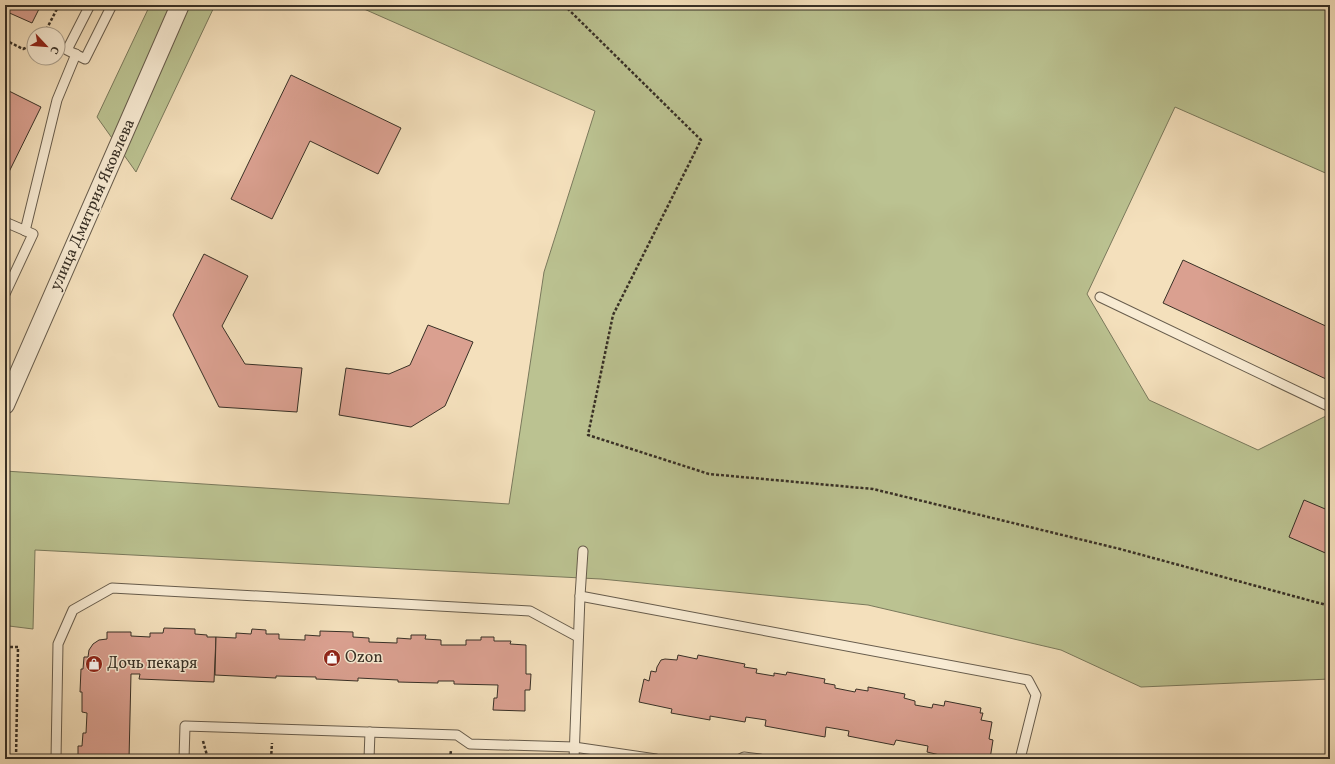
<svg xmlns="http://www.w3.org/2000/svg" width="1335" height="764" font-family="Vollkorn,serif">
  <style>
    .green { fill: #bbc291; stroke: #7a795c }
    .building { fill: #daa090; stroke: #383026 }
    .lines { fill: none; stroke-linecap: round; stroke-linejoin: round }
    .lane-casing { stroke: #675c4c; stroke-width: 11 }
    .street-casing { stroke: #675c4c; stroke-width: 20 }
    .path { stroke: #383026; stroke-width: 2.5; stroke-dasharray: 3 2; stroke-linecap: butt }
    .lane { stroke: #f8ebd3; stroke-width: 9 }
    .street { stroke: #f8ebd3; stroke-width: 18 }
    .labels { text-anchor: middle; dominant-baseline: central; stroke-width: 3; stroke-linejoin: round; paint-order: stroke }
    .street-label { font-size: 16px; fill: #383026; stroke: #f8ebd3 }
    .poi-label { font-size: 16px; fill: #383026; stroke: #f8ebd3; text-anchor: start }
  </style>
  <rect width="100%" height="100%" fill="#f4e0bc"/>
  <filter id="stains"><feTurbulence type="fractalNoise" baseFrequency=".005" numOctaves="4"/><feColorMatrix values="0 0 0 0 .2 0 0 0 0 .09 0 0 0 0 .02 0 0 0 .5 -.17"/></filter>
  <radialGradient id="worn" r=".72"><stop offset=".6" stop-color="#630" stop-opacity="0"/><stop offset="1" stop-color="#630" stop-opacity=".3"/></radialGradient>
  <g class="green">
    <path d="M150,5H215L136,172L97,117Z"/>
    <path d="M355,5H1330V175L1175,107L1087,294L1149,400L1258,450L1330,414V679L1141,687L1061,650L868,605L601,579L35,550L33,629L9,626L7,556L5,547V471L509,504L544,272L595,111Z"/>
  </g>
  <g class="building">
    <path d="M5,5H41L32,23L5,11Z"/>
    <path d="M291,75L401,128L378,174L310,141L272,219L231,199Z"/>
    <path d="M5,89L41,107L5,180Z"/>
    <path d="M204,254L248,276L222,326L245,364L302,368L297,412L219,407L173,315Z"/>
    <path d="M1183,260L1330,328V372L1326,379L1163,303Z"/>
    <path d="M428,325L473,342L445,406L411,427L339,415L346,368L389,374L410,365Z"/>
    <path d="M1304,500L1330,511V555L1289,537Z"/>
    <path d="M164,628L195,629V634L207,635V637H216L214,682L139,679L140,674H131L129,759H78V746H82L83,733H86L87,713L82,712V692H80L81,669H83L84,657H88L89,650L93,644L99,640L107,639V632H131V636L150,637V633H163Z"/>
    <path d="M252,629L266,630V634H279V639L305,640V635L320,636V631L353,632V637L369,638V642L397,643V638L411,639V635H426L425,639L441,640V645H466V640H481V637H494V641H511L510,644L526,645V674H531L530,690H525V711L493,710L494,698H497L498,685L454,684V681H438V683L398,682V680L358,678V681L316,679V677L276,676V678L215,675L216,637L236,638V633L251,634Z"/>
    <path d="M678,655L697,659L698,655L745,664L744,667L757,669L756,673L774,676V673L786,675L787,672L825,679L824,683L835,685V688L855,692L856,689L868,691V687L905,694L904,698L915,701V705L932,708L933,704L944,706L945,701L981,708L980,713H983L981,720L992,722L989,739L993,740L990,759H957L927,752L928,746L896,740L894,745L848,736L849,731L826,727L825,737L765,726L766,720L746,717L745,722L710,716V720L671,713L672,709L639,702L644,679L649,681L651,671L656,672L657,667L661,660L665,659L677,660Z"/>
  </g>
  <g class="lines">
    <g class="lane-casing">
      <g id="lane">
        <path d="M90,5L67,50L85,59L112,5"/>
        <path d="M5,222L33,234L5,294"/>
        <path d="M25,231L57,100L76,54"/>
        <path d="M1100,297L1330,407"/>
        <path d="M580,596L1028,680L1036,695L1020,759"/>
        <path d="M56,759L58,644L73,610L112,588L530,611L578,637"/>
        <path d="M184,759L185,726L457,735L470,744L574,747L656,759"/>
        <path d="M369,759L370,732"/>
        <path d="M574,759L580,596L583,551"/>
        <path d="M740,759L744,757L760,759"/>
      </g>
    </g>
    <g class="street-casing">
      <path id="street" d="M5,405L180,5"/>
    </g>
    <g class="path">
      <path d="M564,5L701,140L613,315L588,435L709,474L873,489L1120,549L1330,606"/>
      <path d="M44,34L59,5"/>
      <path d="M5,40L23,49L34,44"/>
      <path d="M5,647H18L16,759"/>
      <path d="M203,741L208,759"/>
      <path d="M271,759L272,743"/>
      <path d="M450,759L451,750"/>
    </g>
    <use href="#lane" class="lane"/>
    <use href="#street" class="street"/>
  </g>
  <defs>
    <g id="shop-disc" transform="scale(0.9)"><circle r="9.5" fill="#8f2418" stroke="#f8ebd3"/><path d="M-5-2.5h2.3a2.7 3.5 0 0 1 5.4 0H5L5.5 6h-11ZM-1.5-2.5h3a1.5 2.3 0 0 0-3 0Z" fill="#fff"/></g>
  </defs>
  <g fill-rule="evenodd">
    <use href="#shop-disc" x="332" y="658"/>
    <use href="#shop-disc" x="94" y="664"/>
  </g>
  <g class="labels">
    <g class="street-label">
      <text transform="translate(93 205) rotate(-66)">улица Дмитрия Яковлева</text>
    </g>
    <g class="poi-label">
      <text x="345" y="658">Ozon</text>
      <text x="107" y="664">Дочь пекаря</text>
    </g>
  </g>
  <rect width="1335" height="764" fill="none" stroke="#f4e0bc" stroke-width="20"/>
  <rect x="6" y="6" width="1323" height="752" fill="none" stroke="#383026" stroke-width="2"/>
  <rect x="10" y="10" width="1315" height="744" fill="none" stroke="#383026"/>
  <g transform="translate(46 46) rotate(116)"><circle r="19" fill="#f8ebd3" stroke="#aba08e"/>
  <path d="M0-3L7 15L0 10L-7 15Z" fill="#8f2418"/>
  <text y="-6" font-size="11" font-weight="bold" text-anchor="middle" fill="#383026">С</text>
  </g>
  <rect width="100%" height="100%" filter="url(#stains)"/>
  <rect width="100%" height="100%" fill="url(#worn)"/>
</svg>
